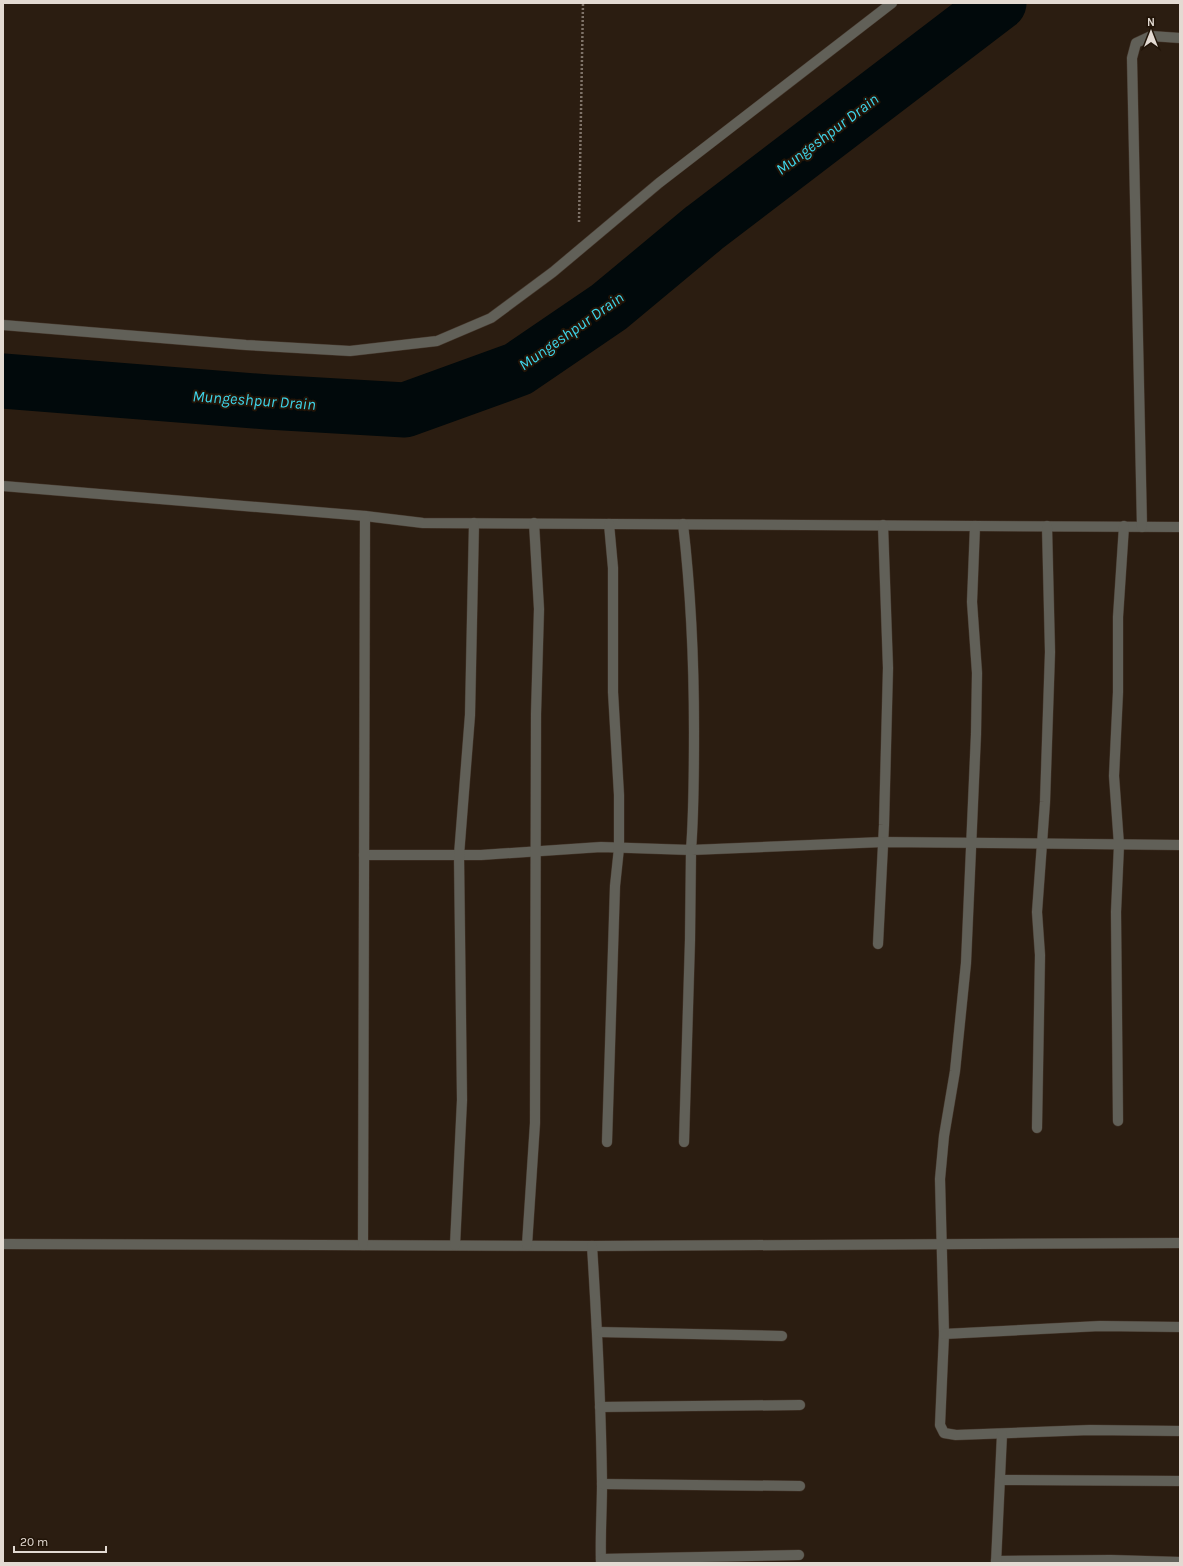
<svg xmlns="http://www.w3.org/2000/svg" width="1183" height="1566" font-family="Karla,sans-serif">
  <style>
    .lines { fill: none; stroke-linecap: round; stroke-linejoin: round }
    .river { stroke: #01090b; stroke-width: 55 }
    .minor-casing { stroke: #45372c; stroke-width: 11 }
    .path { stroke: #7f7369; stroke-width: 2.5; stroke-dasharray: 2 2; stroke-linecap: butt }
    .minor { stroke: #616058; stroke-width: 10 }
    .labels { text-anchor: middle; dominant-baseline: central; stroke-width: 4; stroke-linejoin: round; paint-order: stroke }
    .water-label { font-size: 16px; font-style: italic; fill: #3ed5ea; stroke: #211408 }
  </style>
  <rect width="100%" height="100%" fill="#2b1d11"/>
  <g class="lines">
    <path class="river" d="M3,381L268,402L405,410L518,369L609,307L704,228L999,3"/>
    <g class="minor-casing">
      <g id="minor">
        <path d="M3,325L246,345L350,351L437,341L491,318L553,272L659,183L892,3"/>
        <path d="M3,486L365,516L423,523L1180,527"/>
        <path d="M975,526L972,602L977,673L976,734L966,963L955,1071L944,1136L940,1179L944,1334L940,1425L944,1433L956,1435L1090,1430L1180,1431"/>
        <path d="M1142,527L1132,58L1136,43L1151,36L1180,38"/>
        <path d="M364,855H481L601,847L691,850C694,811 694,771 694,731C694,662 691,593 683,524"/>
        <path d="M878,944L884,825L888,668L883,525"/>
        <path d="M1118,1121L1116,912L1119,845L1114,776L1118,692V617L1124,526"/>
        <path d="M1037,1128L1040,955L1037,912L1045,802L1050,652L1047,526"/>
        <path d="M607,1142L615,886L619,848V795L613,692V568L609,524"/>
        <path d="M684,1142L690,940L691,850L883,842L1180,845"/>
        <path d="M3,1244L592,1246L1180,1243"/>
        <path d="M363,1245L365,516"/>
        <path d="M455,1245L462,1100L459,855L470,715L474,523"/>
        <path d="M527,1245L535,1123L536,714L539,609L534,523"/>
        <path d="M592,1246C597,1325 601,1404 602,1484C602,1510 600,1537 601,1563"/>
        <path d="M598,1332L782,1336"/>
        <path d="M944,1334L1100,1326L1180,1327"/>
        <path d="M600,1407L800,1405"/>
        <path d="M1000,1480L1180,1481"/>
        <path d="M602,1484L800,1486"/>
        <path d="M601,1559L799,1555"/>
        <path d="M996,1561L1111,1560L1180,1562"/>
        <path d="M996,1563L1002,1434"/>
      </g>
    </g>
    <path class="path" d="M579,222L583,3"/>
    <use href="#minor" class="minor"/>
  </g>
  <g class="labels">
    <g class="water-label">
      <text transform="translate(827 134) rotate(-37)">Mungeshpur Drain</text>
      <text transform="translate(571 331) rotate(-35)">Mungeshpur Drain</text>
      <text transform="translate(254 400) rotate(4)">Mungeshpur Drain</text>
    </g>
  </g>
  <rect width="1183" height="1566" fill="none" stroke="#e3dad2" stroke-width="8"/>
  <g transform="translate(1151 32)" stroke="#211408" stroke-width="3" paint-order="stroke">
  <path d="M0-3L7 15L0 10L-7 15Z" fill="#e3dad2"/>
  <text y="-6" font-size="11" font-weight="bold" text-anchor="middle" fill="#e3dad2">N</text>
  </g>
  <path d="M14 1546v6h92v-6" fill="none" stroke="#e3dad2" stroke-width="2"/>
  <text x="20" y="1546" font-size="12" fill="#e3dad2" stroke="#211408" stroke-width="3" paint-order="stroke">20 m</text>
</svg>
